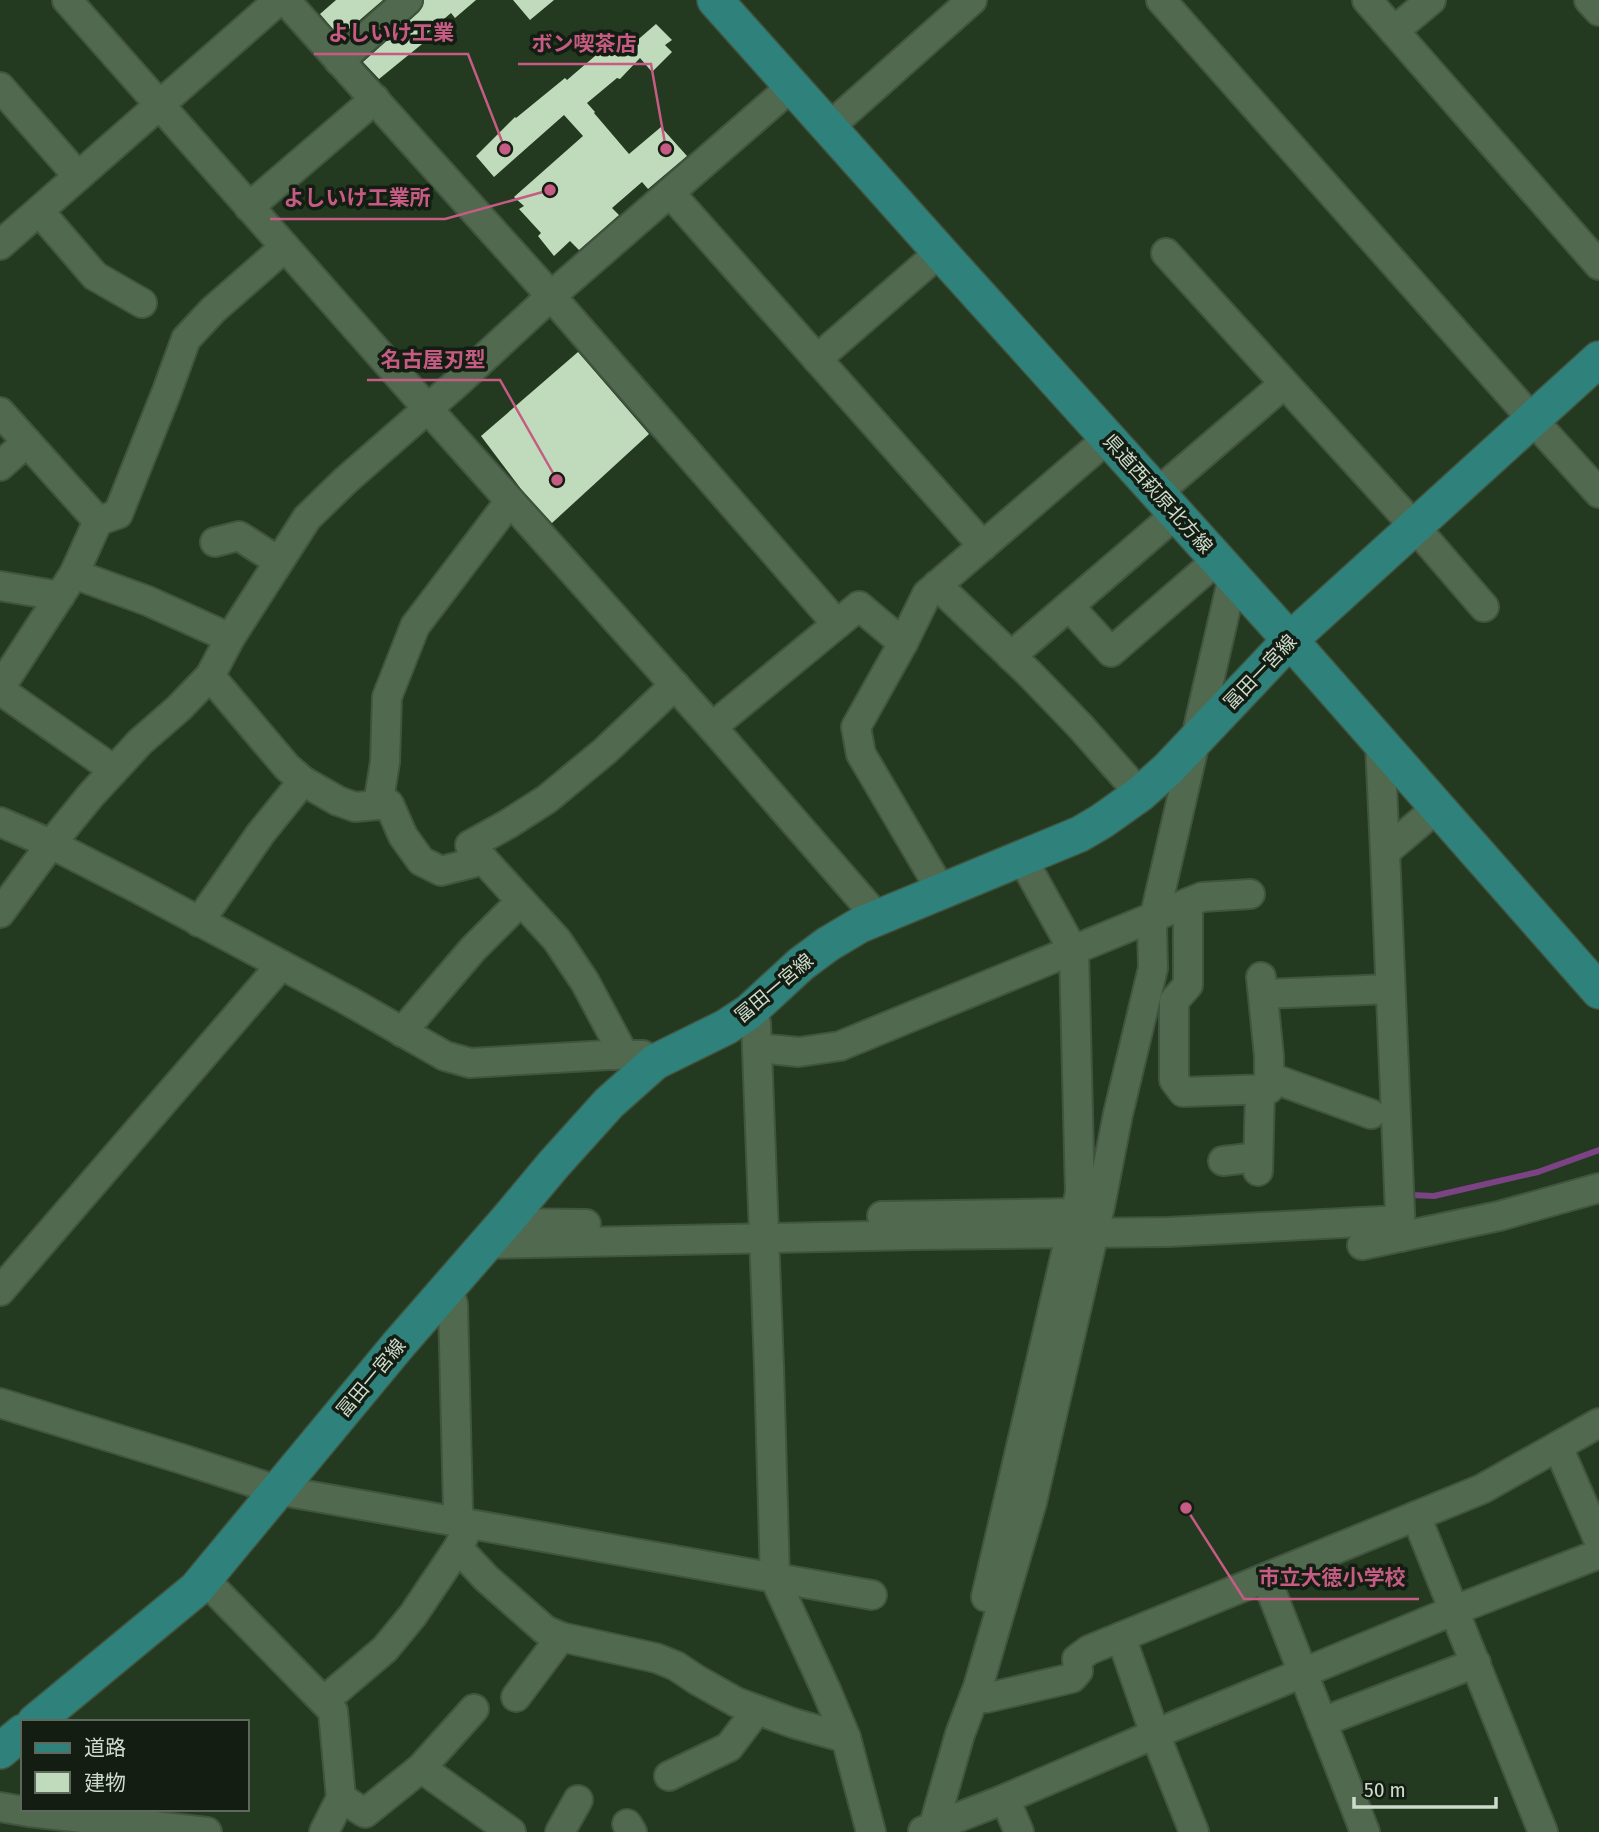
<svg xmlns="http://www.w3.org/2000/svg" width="1599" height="1832" font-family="'Fira Sans Condensed','Noto Sans JP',sans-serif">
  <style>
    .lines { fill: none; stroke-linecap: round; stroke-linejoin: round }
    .stream { stroke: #7b4384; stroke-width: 6 }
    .building { fill: #bfdbbc }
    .minor-casing { stroke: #41543f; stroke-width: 32 }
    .major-casing { stroke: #41543f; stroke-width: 38 }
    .minor { stroke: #51694e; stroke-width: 28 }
    .major { stroke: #2f827c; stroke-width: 35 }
    .labels { text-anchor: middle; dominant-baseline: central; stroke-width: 7; stroke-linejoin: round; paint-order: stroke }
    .street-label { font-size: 19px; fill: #cddbcc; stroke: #131d12 }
    .leader { fill: none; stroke: #c65c83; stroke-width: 2.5 }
    .callout-dot { fill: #c65c83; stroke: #131d12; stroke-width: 2.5 }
    .callout-label { font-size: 21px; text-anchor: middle; font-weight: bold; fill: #c65c83; stroke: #131d12; stroke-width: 7; stroke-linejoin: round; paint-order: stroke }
  </style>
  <rect width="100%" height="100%" fill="#233920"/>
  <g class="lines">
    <path class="stream" d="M1411,1195L1434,1196L1538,1172L1599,1150"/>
  </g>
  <g class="building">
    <path d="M336,0H383L340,37L320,14Z"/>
    <path d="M424,0H476L455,18L451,13L424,36L427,40L379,79L363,62L419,12L423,6Z"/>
    <path d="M513,0H554L530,20Z"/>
    <path d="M656,24L672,40L665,45L672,52L652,72L640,58L620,79L617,78L587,103L595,112L594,113L629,154L661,127L687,156L648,189L642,182L612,208L619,215L579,250L570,241L554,256L538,236L541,233L519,209L524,206L514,197L583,136L564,115L494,177L476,156L515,117L516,118L565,78L567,80L616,38L626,50Z"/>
    <path d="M578,352L649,434L552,523L521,489L481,436Z"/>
  </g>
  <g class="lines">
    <g class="minor-casing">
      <g id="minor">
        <path d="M67,0L428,409L712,727L878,918"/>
        <path d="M285,0L551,296L837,624"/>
        <path d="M1161,0L1533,420L1599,493"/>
        <path d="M1367,0L1599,265"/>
        <path d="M1589,0L1599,11"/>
        <path d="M1394,31L1431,0"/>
        <path d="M339,61L408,0"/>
        <path d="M0,87L78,176"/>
        <path d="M828,128L972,0"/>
        <path d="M670,193L983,546"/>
        <path d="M249,207L375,99"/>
        <path d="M39,211L95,276L142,303"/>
        <path d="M0,245L279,0"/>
        <path d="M1166,253L1415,527L1484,607"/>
        <path d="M817,359L940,252"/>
        <path d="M0,412L98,521L74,574L0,688"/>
        <path d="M0,466L27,442"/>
        <path d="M1157,493L1284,384"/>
        <path d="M98,521L118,514L167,391L186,339L213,310L285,247"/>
        <path d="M215,542L239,536L278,561"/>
        <path d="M74,574L148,601L230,638"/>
        <path d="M937,585L1029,673L1081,727L1140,794"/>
        <path d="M0,586L60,596"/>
        <path d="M1069,606L1111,652L1217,560"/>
        <path d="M1011,656L1176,514"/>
        <path d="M210,676L287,767L303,781L338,801L355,807L389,804L403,836L421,861L441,871L484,860"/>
        <path d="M0,690L114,770"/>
        <path d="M712,727L859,606L903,643"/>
        <path d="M1380,743L1385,852"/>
        <path d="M378,805L385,762L387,697L415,626L510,501"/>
        <path d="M0,822L51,844L139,889L347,1000L445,1056L470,1063L608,1055H643L655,1062"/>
        <path d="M942,892L861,754L856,727L903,643L927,594L1108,438"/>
        <path d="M1188,903V985L1174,1001V1080L1183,1092L1269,1089V1056L1261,977"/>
        <path d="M0,913L51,844L91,795L140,742L179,708L210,676L230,638L307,518L345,481L457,383L551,296L791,87"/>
        <path d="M199,922L261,833L303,781"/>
        <path d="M1263,994L1390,989"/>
        <path d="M749,1012L756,1023L769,1367L775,1579L826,1690L846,1738L871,1832"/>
        <path d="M402,1032L473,949L521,901"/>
        <path d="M757,1048L799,1052L840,1046L1202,897L1250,894"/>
        <path d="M624,1055L585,982L557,940L470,845L508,824L547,799L605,751L675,685"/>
        <path d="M1269,1077L1371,1114"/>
        <path d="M1223,1161L1258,1157"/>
        <path d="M1258,1171L1260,1090"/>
        <path d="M882,1216L1075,1213"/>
        <path d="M505,1223L586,1224"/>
        <path d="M1401,1237L1385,852L1437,808"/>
        <path d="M487,1244L914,1235L1168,1232L1400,1220"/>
        <path d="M1362,1245L1499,1216L1599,1188"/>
        <path d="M0,1291L281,965"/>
        <path d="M0,1403L182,1459L277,1490L872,1595"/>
        <path d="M1558,1447L1599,1541"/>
        <path d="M1416,1516L1543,1832"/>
        <path d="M458,1548L486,1578L545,1630L561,1637L656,1658L676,1666L697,1680L736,1702L793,1723L846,1738"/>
        <path d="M1266,1578L1365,1832"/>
        <path d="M204,1579L333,1711L341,1798L324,1832"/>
        <path d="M986,1597L1080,1193L1074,952L1022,858"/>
        <path d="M1121,1637L1155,1734L1194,1832"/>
        <path d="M975,1695L986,1698L1072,1678L1078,1671L1077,1659L1089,1650L1482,1489L1599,1423"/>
        <path d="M516,1697L561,1637"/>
        <path d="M324,1701L385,1649L413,1615L458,1548L464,1536L458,1510L453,1304L448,1288"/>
        <path d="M1322,1722L1476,1663"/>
        <path d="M421,1768L474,1709"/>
        <path d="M669,1776L729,1747L757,1710"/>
        <path d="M341,1798L365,1813L421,1768L511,1832"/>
        <path d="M1005,1799L1019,1832"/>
        <path d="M0,1807L29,1812L207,1832"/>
        <path d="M627,1824L632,1832"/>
        <path d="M923,1831L1000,1801L1155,1734L1455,1610L1599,1554"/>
        <path d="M560,1832L578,1800"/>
        <path d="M932,1832L960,1734L978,1687L1032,1502L1100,1206L1118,1114L1153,968L1152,928L1233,577"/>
      </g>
    </g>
    <g class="major-casing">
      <g id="major">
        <path d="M715,0L940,252L1290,640L1599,991"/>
        <path d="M35,1722L196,1589L399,1344L508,1219L554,1164L609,1103L655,1062L726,1027L749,1012L801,964L828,944L860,925L1080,834L1102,821L1140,794L1168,769L1290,640L1599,359"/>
        <path d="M0,1751L23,1732"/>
      </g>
    </g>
    <use href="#minor" class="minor"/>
    <use href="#major" class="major"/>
  </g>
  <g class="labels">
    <g class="street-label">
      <text transform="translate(1158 494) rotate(48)">県道西萩原北方線</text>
      <text transform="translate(1260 672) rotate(-46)">冨田一宮線</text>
      <text transform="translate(774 988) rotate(-40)">冨田一宮線</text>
      <text transform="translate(371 1378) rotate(-50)">冨田一宮線</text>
    </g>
  </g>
  <path class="leader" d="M505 149L468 54H314M666 149L651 64H518M550 190L445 219H270M557 480L500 380H367M1186 1508L1244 1599H1419"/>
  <g class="callout-dot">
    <circle cx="505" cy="149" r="7"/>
    <circle cx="666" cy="149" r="7"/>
    <circle cx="550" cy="190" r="7"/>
    <circle cx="557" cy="480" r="7"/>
    <circle cx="1186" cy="1508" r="7"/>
  </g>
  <g class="callout-label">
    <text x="391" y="40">よしいけ工業</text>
    <text x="584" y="51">ボン喫茶店</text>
    <text x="357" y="205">よしいけ工業所</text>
    <text x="433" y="367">名古屋刃型</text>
    <text x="1332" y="1585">市立大徳小学校</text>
  </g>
  <rect x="21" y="1720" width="228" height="91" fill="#131d12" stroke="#5d695c" stroke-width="2"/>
  <rect x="35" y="1743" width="35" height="10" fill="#2f827c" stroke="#5d695c" stroke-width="2"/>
  <text x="84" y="1755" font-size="21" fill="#cddbcc">道路</text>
  <rect x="35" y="1772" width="35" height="21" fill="#bfdbbc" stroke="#5d695c" stroke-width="2"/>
  <text x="84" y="1790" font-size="21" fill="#cddbcc">建物</text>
  <path d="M1354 1797v10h142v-10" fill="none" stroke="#cddbcc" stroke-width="3.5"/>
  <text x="1364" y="1797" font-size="21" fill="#cddbcc" stroke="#131d12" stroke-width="5" paint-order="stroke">50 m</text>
</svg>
